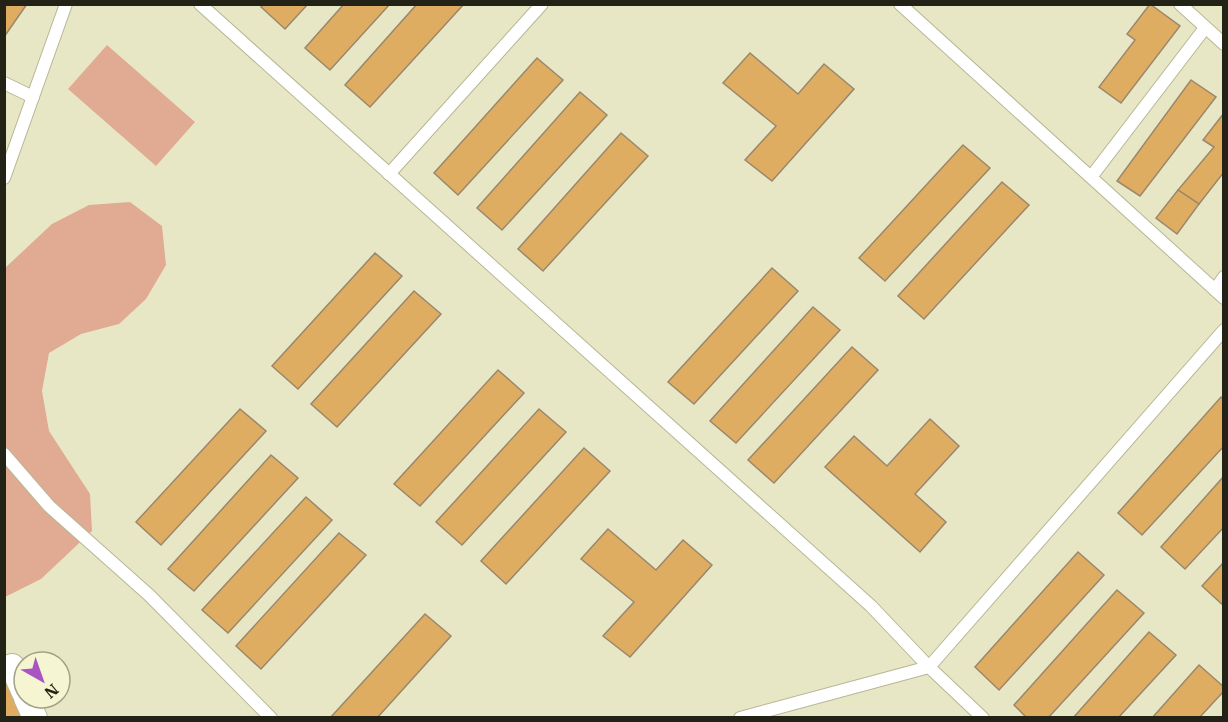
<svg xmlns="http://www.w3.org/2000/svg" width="1228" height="722" font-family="'IBM Plex Serif',serif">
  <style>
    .green { fill: #e0ab92 }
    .building { fill: #dead62; stroke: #9a876c; stroke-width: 1.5 }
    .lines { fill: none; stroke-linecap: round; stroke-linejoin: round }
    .lane-casing { stroke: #b7b695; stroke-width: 14 }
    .street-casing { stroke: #b7b695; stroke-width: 26 }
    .lane { stroke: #fff; stroke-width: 12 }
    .street { stroke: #fff; stroke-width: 24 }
  </style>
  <rect width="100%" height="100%" fill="#e8e7c5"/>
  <g class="green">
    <path d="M107,45L195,122L156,166L68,89Z"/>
    <path d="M130,202L162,226L166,265L146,299L119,324L81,334L49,353L42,391L49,431L90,494L92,531L41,579L5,597V268L52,224L89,205Z"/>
  </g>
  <g class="building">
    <path d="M4,4H27L4,37Z"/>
    <path d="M263,4H308L285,29L261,7Z"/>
    <path d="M344,4H390L330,70L305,48Z"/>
    <path d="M417,4H464L370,107L345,85Z"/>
    <path d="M1150,4L1180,26L1121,103L1099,87L1135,40L1127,34Z"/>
    <path d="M750,53L798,94L824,64L854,89L772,181L745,160L776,126L723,83Z"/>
    <path d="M537,58L563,80L458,195L434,173Z"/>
    <path d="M1191,80L1216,97L1140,196L1117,181Z"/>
    <path d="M580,92L607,115L502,230L477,208Z"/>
    <path d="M1224,113V172L1199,204L1178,190L1214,147L1203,140Z"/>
    <path d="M621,133L648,156L543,271L518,249Z"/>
    <path d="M963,145L990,168L885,281L859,258Z"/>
    <path d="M1002,182L1029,205L924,319L898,296Z"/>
    <path d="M1178,190L1199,204L1177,234L1156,218Z"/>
    <path d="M375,253L402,276L298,389L272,366Z"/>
    <path d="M772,268L798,291L694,404L668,382Z"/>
    <path d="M414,291L441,314L337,427L311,404Z"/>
    <path d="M813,307L840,330L736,443L710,421Z"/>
    <path d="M852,347L878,370L774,483L748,460Z"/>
    <path d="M498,370L524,393L420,506L394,484Z"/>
    <path d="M1221,397L1224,400V446L1142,535L1118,513Z"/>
    <path d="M240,409L266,431L161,545L136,522Z"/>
    <path d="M539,409L566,432L462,545L436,522Z"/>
    <path d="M930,419L959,446L915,494L946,522L920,552L825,467L854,436L887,466Z"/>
    <path d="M584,448L610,471L506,584L481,561Z"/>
    <path d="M271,455L298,478L194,591L168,569Z"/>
    <path d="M1224,476V527L1185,569L1161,547Z"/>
    <path d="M306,497L332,520L228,633L202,610Z"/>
    <path d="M608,529L656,570L683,540L712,565L630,657L603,636L634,602L581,559Z"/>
    <path d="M339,533L366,555L261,669L236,646Z"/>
    <path d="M1078,552L1104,575L999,690L975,667Z"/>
    <path d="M1224,562V606L1202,586Z"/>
    <path d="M1117,590L1144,613L1048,718H1027L1014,705Z"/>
    <path d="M425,614L451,636L377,718H330Z"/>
    <path d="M1149,632L1176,655L1118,718H1073Z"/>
    <path d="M1199,665L1224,687V691L1199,718H1152Z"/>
    <path d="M4,673L24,718H4Z"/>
  </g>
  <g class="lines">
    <g class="lane-casing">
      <g id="lane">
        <path d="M200,4L871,606L929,667L983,718"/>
        <path d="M900,4L1224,298"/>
        <path d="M1180,4L1224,44"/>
        <path d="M4,83L33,97"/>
        <path d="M389,174L542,4"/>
        <path d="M1091,177L1205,28"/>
        <path d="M4,178L66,4"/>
        <path d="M1215,290L1224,277"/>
        <path d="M4,454L49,506L149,595L271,718"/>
        <path d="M740,718L929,667L1224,330"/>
      </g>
    </g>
    <g class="street-casing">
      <g id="street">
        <path d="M12,666L24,693"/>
        <path d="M26,698L35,718"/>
      </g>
    </g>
    <use href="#lane" class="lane"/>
    <use href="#street" class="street"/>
  </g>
  <rect width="1228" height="722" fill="none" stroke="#232216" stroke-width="12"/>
  <g transform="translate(42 680) rotate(140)"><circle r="28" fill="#f5f5d2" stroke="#a1a187" stroke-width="1.5"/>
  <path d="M0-4.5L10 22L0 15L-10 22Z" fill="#a854c2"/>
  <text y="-9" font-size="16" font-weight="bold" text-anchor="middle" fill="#232216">N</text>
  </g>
</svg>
